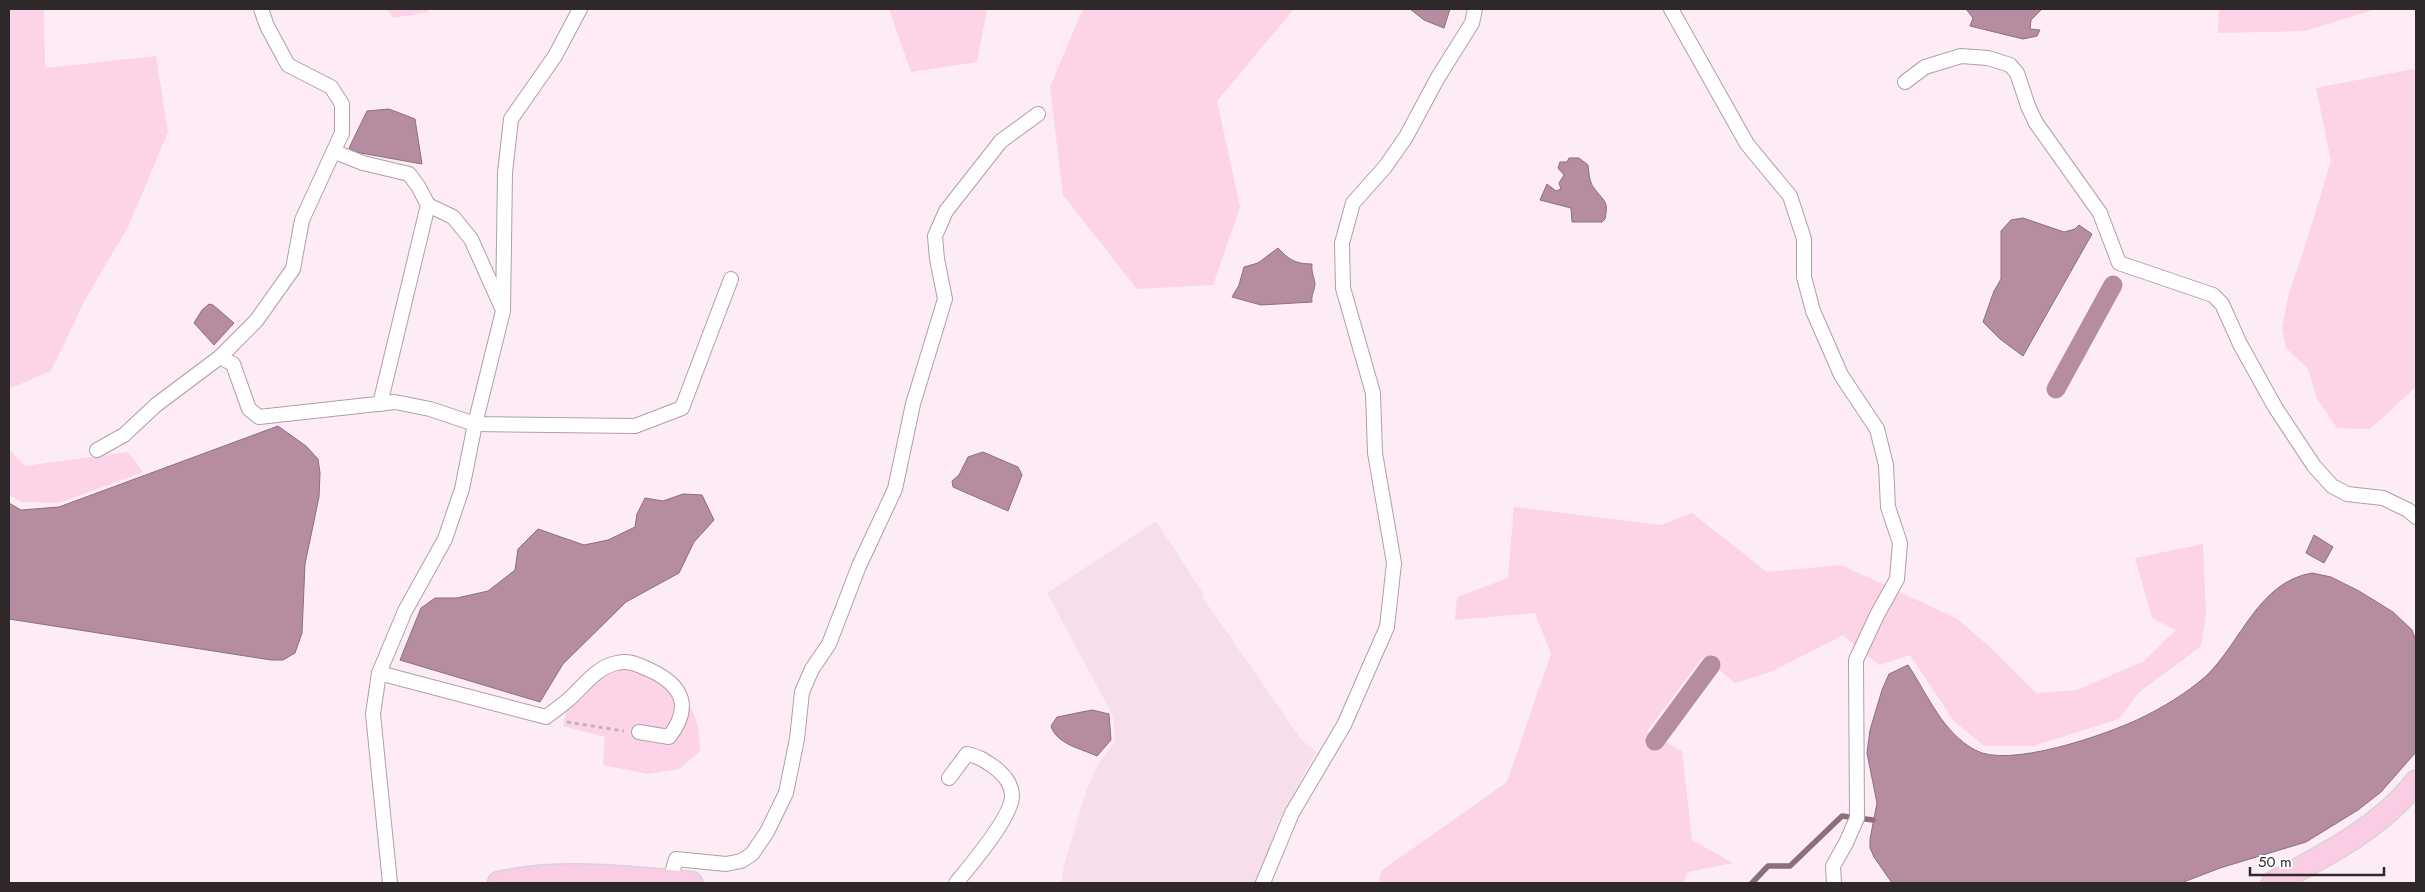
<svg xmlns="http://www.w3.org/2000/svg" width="2425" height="892" font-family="Jost,sans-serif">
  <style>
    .built { fill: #f6deea }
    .green { fill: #fcd3e7 }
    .water { fill: #b68ca1; stroke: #8d6e7e }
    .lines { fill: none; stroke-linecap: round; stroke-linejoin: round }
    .stream { stroke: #8d6e7e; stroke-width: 5.5 }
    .canal { stroke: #b68ca1; stroke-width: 19 }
    .minor-casing { stroke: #af9fa7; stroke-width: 16 }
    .primary-casing { stroke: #d5d4d5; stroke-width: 25 }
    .path { stroke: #bfb1b8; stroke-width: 3; stroke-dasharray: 4 4; stroke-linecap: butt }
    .minor { stroke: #fff; stroke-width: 14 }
    .primary { stroke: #facde5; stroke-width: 22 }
  </style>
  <rect width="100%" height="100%" fill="#fdecf5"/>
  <path class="built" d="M1156,521L1203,593V598L1301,739L1316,752L1277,825L1259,883H1061L1064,865L1086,791L1099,763L1115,742L1113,716L1047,593Z"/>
  <g class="green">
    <path d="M9,9H44L45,68L156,56L168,132L128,227L86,298L51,371L9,389Z"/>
    <path d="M387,9H430L428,12L393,18Z"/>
    <path d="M889,9H987L977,62L911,72Z"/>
    <path d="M1086,9H1294L1217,101L1240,207L1213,285L1137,289L1063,195L1050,87L1082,11Z"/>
    <path d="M2219,9H2376L2305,31L2218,33Z"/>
    <path d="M2413,69L2416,72V387L2370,429L2337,428L2317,399L2308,369L2286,348L2282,328L2289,293L2303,253L2331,161L2316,88Z"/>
    <path d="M9,449L25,466L128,452L143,472L59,503L22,502L9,495Z"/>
    <path d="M1514,507L1661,525L1692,513L1767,572L1841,565L1956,618L1992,649L2036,693L2077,690L2144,661L2176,630L2152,618L2135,558L2203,544L2206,615L2201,646L2138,693L2119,719L2033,746H1984L1954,721L1910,655L1879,665L1843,635L1771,672L1735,683L1703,657L1647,731L1682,751L1692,840L1733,863L1688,872L1683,883H1379L1381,871L1507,782L1551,654L1535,613L1455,620L1457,597L1508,578Z"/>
    <path d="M620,664C666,684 701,692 700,751L679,769L648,774L603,765L605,737L563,726L568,704L591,679Z"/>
  </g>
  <g class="water">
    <path d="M1410,9H1450L1444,28L1424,20Z"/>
    <path d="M1966,9H2042L2031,20L2030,29L2040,30L2037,36L2023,39L1970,26L1973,18Z"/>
    <path d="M389,109L415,119L422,164L355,152L349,148L367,111Z"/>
    <path d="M1569,158H1579L1588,165C1589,172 1589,182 1594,188C1604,202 1609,200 1605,219L1602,222H1572L1571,208L1540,200L1547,184L1556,191L1561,189L1559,183L1564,175L1558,168L1560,162H1567Z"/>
    <path d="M2023,218L2064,232L2075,229L2079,225L2092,234L2023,356L2000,339L1983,322L1994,291L2001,279V231L2011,220Z"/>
    <path d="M1278,248C1289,260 1296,264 1312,264C1311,273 1315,279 1315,285C1314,292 1311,295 1312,302L1261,305L1232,297L1239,285L1244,267L1258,263Z"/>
    <path d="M209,304L213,305L234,323L214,345L194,323L202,310Z"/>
    <path d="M278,426L306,446L318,459L320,473L319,497L305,564L302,633L295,653L283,660H271L9,619V503L21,510L59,507Z"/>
    <path d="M983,452L1018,467L1022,475L1008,511L953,487L952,481L959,475L968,457Z"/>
    <path d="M683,494L702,495L714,520L694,542L679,573L626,602L563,664L540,702L400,660L421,608L435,598H457L488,591L515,570L518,549L538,529L584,545L608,540L635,527L637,514L645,498L663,501Z"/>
    <path d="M2314,535L2333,547L2324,563L2306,553Z"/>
    <path d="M2312,573L2331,577L2359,591L2393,612L2412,630L2416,641V752L2381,792L2358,810L2306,842L2220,868L2181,883H1892L1874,857L1870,848V839L1877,803L1867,753L1870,730L1882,690L1889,674L1908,665C1928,695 1942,732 1975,750C2008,769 2105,735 2139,719C2162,708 2187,693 2206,676C2241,643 2258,582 2312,573Z"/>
    <path d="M1092,710L1109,714L1111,740L1097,756C1082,749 1056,744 1051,726L1057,717Z"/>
  </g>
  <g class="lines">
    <path class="stream" d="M1752,883L1768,866H1790L1842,816L1873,820"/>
    <g class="canal">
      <path d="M2056,389L2113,285"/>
      <path d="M1655,741L1711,665"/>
    </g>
    <g class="minor-casing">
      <g id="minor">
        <path d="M1671,9L1747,144L1790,196L1804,239V277L1813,311L1841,375L1877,429L1886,465L1888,507L1900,543L1897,579L1877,615L1856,660L1857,818L1846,843L1833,866L1834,883"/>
        <path d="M1905,82L1925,67L1961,56L1988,58L2010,65L2017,73L2028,106L2036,123L2100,213L2119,263L2213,295L2222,304L2240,344L2275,407L2314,466L2332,486L2347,494L2383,498L2408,510L2416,517"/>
        <path d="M335,152L363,163L409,174L418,186L428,205L380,404"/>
        <path d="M428,205L453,217L471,239L502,308"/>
        <path d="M220,357L233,364L249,409L259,417L395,402L430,409L475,424L635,426L682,408L731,279"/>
        <path d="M97,450L124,435L156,405L220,357L256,321L293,269L302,220L342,133V104L331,87L288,65L267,26L261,9"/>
        <path d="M379,673L546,717C554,711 561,706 568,700C583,687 596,667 617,663C630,660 638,665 650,670C682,685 693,706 669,737L639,732"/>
        <path d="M949,778L967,754C978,756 984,760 994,767C1003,774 1011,782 1012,795C1013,816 970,866 956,883"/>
        <path d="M670,881L676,859L726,864L741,861L752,854L767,832L786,793L797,739L802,692L812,669L829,644L859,566L895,489L913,404L945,299L937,259L935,236L946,211L1001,141L1038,114"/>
        <path d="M390,883L373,714L379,673L405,611L445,539L462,489L475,424L503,311L505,173L511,119L555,56L580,9"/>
        <path d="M1263,883L1292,813L1344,725L1387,627L1394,563L1375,453L1373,393L1343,288L1342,243L1353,203L1385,167L1406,137L1437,79L1472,23L1475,9"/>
      </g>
    </g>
    <g class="primary-casing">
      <g id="primary">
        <path d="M499,883C563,869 626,878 691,883"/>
        <path d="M2273,883C2324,856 2380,828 2416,782"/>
      </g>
    </g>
    <path class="path" d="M567,722L624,731"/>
    <use href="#minor" class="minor"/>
    <use href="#primary" class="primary"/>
  </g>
  <rect width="2425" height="892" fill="none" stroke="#2e282b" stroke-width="20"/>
  <path d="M2250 867v8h134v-8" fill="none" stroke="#2e282b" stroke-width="2.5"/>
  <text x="2258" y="867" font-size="15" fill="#2e282b" stroke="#ffffff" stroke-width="4" paint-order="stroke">50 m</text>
</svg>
